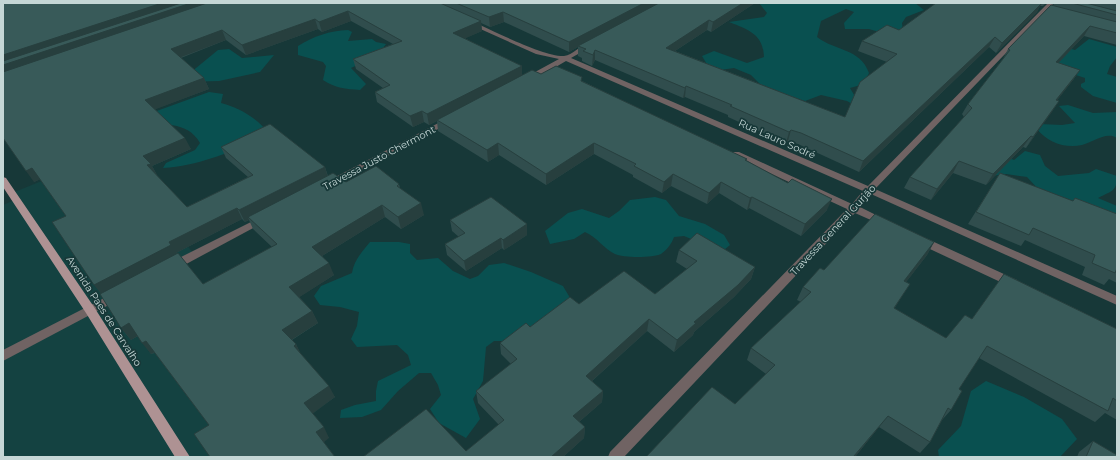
<svg xmlns="http://www.w3.org/2000/svg" width="1120" height="460" font-family="Montserrat,sans-serif">
  <style>
    .built { fill: #144241 }
    .green { fill: #095050 }
    .lines { fill: none; stroke-linecap: round; stroke-linejoin: round }
    .minor { fill: #706363; fill-rule: evenodd }
    .major { fill: #ae9293; fill-rule: evenodd }
    .wall { fill: #304d4d; fill-rule: evenodd }
    .shaded-wall { fill: #273f3e }
    .building { fill: #385a59; stroke: #273f3e }
    .labels { text-anchor: middle; dominant-baseline: central; stroke-width: 3.5; stroke-linejoin: round; paint-order: stroke }
    .street-label { font-size: 10px; fill: #c5d7d6; stroke: #173838 }
  </style>
  <rect width="100%" height="100%" fill="#173838"/>
  <path class="built" d="M170,129L191,149L150,167L157,175L154,176L172,228L195,255L157,275L210,296L297,301L318,323L289,342L335,397L311,415L304,457H3V205L17,199L12,193Z"/>
  <g class="green">
    <path d="M759,3H915L924,10L906,17L902,23L903,32H879L869,29H845L844,23L854,12L846,9L821,21L817,37C835,51 860,48 869,73L864,84L850,88L857,100L898,129L847,101L821,95L805,101L777,93L761,85L751,75L734,68L720,70L708,66L702,56L714,51L747,63L764,57C763,34 749,30 729,22L764,17L767,13Z"/>
    <path d="M348,30L352,32L348,41L372,39L376,42L386,44L377,56L351,68L366,84L360,90C346,89 335,88 323,80L326,66L323,62L298,55V46C314,36 329,31 348,30Z"/>
    <path d="M1036,39L1075,50L1089,39L1117,47V57L1110,66L1107,74L1117,77V103L1093,96L1081,87V84L1085,82V78L1018,56Z"/>
    <path d="M229,49L242,58L274,55L260,72L219,81L179,82L218,50Z"/>
    <path d="M209,92L223,94L221,103C238,107 259,119 269,134C232,151 204,165 163,168L166,163L195,150L200,143C193,131 184,127 171,125L85,137Z"/>
    <path d="M1068,105L1093,113L1117,112V138C1106,131 1092,143 1082,145C1065,149 1047,142 1037,129L1039,124L1062,125L1075,123L1059,106Z"/>
    <path d="M956,136L1014,160L1025,151L1040,155L1045,166L1058,176L1089,173L1096,169L1117,176C1117,192 1111,191 1098,198L1117,206V222L1041,192L1027,177L1006,174L991,176Z"/>
    <path d="M655,197L666,200L679,216L705,224L724,235L730,245L724,250L708,246L684,236L674,237C672,243 667,250 661,254C653,258 623,258 615,254C605,250 597,237 585,232L574,239L550,244L545,231L568,213L582,209L609,218L619,211L630,200Z"/>
    <path d="M370,242H399L410,244V253L417,260L438,258L453,271L470,279L478,276L489,265L504,263L531,272L563,286L573,303L546,322L503,341H494L486,347L483,381L473,399L480,419L466,438L439,423L430,409L441,395L438,385L431,373H419L398,391L381,410L362,417L340,418L341,410L355,405L376,401V391L378,381L411,365L408,355L397,345L357,347L351,339L357,326L359,312L340,307L320,305L314,296L321,286L352,273C354,260 362,252 370,242Z"/>
    <path d="M986,381L1024,397L1062,419L1077,439L1060,457H939L938,450L961,426L971,391Z"/>
  </g>
  <g class="lines">
    <g class="minor">
      <path d="M1048,3H1054L875,189L1117,296V305L871,194L860,207L888,221L890,223L888,225H882L855,213L624,457H608L610,452L847,209L733,156L732,154L733,152H739L852,204L863,191L566,61L530,82H524V78L559,59L536,54L467,23V21H471C492,30 544,57 564,56C574,55 582,42 592,44V46L571,58L868,186Z"/>
      <path d="M446,119H452L453,121L332,186L329,187L324,184L326,182Z"/>
      <path d="M263,216L268,219L266,221L177,269H169L168,266L169,263Z"/>
      <path d="M921,236L1017,280L1018,283L1017,286L1013,287L1009,286L917,243L916,240L917,237Z"/>
      <path d="M116,292L120,293L122,296L120,299L3,361V350Z"/>
    </g>
    <path class="major" d="M3,177L6,178L94,307L190,457H175L86,313L3,187Z"/>
  </g>
  <g class="wall">
    <path d="M3,3H755L711,32L707,30L675,51L845,117L887,62L858,51L862,41L899,30L936,3H1046L1043,6H1040L1037,12L996,53L989,47L859,172L798,144L788,141L786,143L728,117V115L685,97L683,98L595,60L592,66L582,61V58L578,56V47L569,52L504,22L490,27L481,23L482,31L465,38L522,75L541,74L582,81L746,160L827,210L801,236L749,208L747,210L719,193L707,204L671,186L662,193L633,177V175L594,154L546,185L499,155L488,162L438,131L437,121L429,125L424,122L413,127L377,102L375,92L383,88L356,69L353,59L393,44L351,21L322,32L318,29L246,55L226,40L181,58L204,78L209,89L155,109L191,149L152,166L157,175H156L187,207L248,177L226,158L221,147L325,167L328,176L346,182L399,184L400,188L424,215L401,229L385,217L322,256L334,275L299,297L312,311L318,323L292,340L296,344L300,353L335,397L312,413L329,438L209,425L155,353L151,354L138,336L131,340L121,328L101,293L66,216L40,179L34,182ZM242,219L245,222L249,220L253,229L272,247L203,284L176,253Z"/>
    <path d="M1054,3H1117V45L1084,36L1058,63L1080,70L1073,80L1057,100L1059,101L1026,148L1023,147L986,185L953,173L931,200L904,188L910,177L964,117L962,114L968,104L1003,59L1008,49L1053,6Z"/>
    <path d="M1000,173L1073,201L1075,198L1117,214V283L1109,279L1104,285L1082,275L1085,267L1025,240L1021,246L968,224Z"/>
    <path d="M450,220L527,224V235L504,250L502,248L466,271L447,255L445,244L459,237L452,231Z"/>
    <path d="M934,242L927,255L906,282L902,296L894,309L946,338L972,319L1004,274L1117,329V420L1105,413L1095,422L979,358L959,389L951,410L942,420L930,442L920,453L879,427L855,457L735,404L766,374L747,360L751,348L801,302L797,300L803,287L824,270Z"/>
    <path d="M679,250L755,267L751,279L734,297L694,332L693,335L674,352L647,331L592,381L603,391L602,402L579,422L585,427L584,438L563,457H363L466,451L499,425L478,403L476,391L511,364L501,354L500,343L579,304L655,294L687,269L676,262Z"/>
    <path d="M1093,441L1117,457H1077L1079,452Z"/>
  </g>
  <g class="shaded-wall">
    <path d="M162,3H223L3,77V55Z"/>
    <path d="M644,3H661L578,46V47L569,52V42Z"/>
    <path d="M743,3H755L711,32L713,22Z"/>
    <path d="M1042,3L1037,12L996,53L1002,43Z"/>
    <path d="M348,11L351,21L322,32L319,22Z"/>
    <path d="M503,12L504,22L490,27L489,17Z"/>
    <path d="M315,19L318,29L246,55L242,45Z"/>
    <path d="M709,20L707,30L664,58L666,48Z"/>
    <path d="M481,21L482,31L455,43L453,33Z"/>
    <path d="M1090,26L1084,36L1050,72L1056,62Z"/>
    <path d="M222,30L226,40L176,59L171,49Z"/>
    <path d="M995,37L989,47L859,172L863,161Z"/>
    <path d="M595,50V60L592,66L593,55Z"/>
    <path d="M522,66V76L437,120V121L429,125L427,114Z"/>
    <path d="M1080,70L1073,80L1049,111L1056,100Z"/>
    <path d="M204,78L209,89L151,111L145,100Z"/>
    <path d="M686,86L685,97L683,98L685,88Z"/>
    <path d="M1059,101L1052,112L1026,148L1033,137Z"/>
    <path d="M422,111L424,122L413,127L410,116Z"/>
    <path d="M791,130L788,141L786,143L789,132Z"/>
    <path d="M1031,136L1023,147L986,185L993,174Z"/>
    <path d="M185,138L191,149L152,166L157,175L153,177L147,165L143,156Z"/>
    <path d="M498,143L499,155L488,162L487,150Z"/>
    <path d="M594,143V154L546,185V174Z"/>
    <path d="M959,161L953,173L931,200L937,189Z"/>
    <path d="M325,167L328,178L248,217L249,220L245,222L239,210Z"/>
    <path d="M32,168L41,179L34,182L26,171Z"/>
    <path d="M673,174L671,186L662,193L664,182Z"/>
    <path d="M721,182L719,193L707,204L709,193Z"/>
    <path d="M752,197L749,208L747,210L750,198Z"/>
    <path d="M832,199L827,210L801,236L805,224Z"/>
    <path d="M421,203L424,215L401,229L398,217Z"/>
    <path d="M382,205L385,217L317,259L312,247Z"/>
    <path d="M237,208L242,219L176,253L178,256L103,296L94,285L169,242Z"/>
    <path d="M527,224V235L504,250L503,240Z"/>
    <path d="M501,238L502,248L466,271L464,261Z"/>
    <path d="M934,242L927,255L897,294L904,281Z"/>
    <path d="M329,263L334,275L295,300L289,287Z"/>
    <path d="M755,267L751,279L734,297L694,332L693,335L674,352L677,340L694,322Z"/>
    <path d="M312,311L318,323L288,342L282,330Z"/>
    <path d="M649,319L647,331L585,387L586,376Z"/>
    <path d="M129,323L139,335L131,340L121,328Z"/>
    <path d="M146,341L155,352L151,354L142,343Z"/>
    <path d="M296,344L302,356L294,346Z"/>
    <path d="M329,386L335,397L311,415L304,403Z"/>
    <path d="M603,391L602,402L573,427V416Z"/>
    <path d="M888,416L879,427L855,457H854Z"/>
    <path d="M324,427L329,438L323,443L316,432Z"/>
    <path d="M585,427L584,438L563,457H551Z"/>
  </g>
  <g class="building">
    <path d="M3,3H162L3,55Z"/>
    <path d="M181,3H191L3,65V61Z"/>
    <path d="M207,3H440L481,21L453,33L522,66L427,114L422,111L410,116L375,92L390,85L353,59L402,41L348,11L319,22L315,19L242,45L222,30L171,49L204,78L145,100L185,138L143,156L151,164L147,165L187,207L253,175L221,147L270,124L325,167L239,210L237,208L169,242L171,245L94,285L52,222L66,216L32,168L26,171L3,138V72Z"/>
    <path d="M456,3H644L569,42L503,12L489,17Z"/>
    <path d="M659,3H743L713,22L709,20L666,48L845,117L860,82L897,54L862,41L887,25L899,30L936,3H1042L1002,43L995,37L863,161L801,133L791,130L789,132L730,106L732,105L686,86L685,88L595,50L593,55L583,51L586,49L578,46Z"/>
    <path d="M1072,3H1086L1117,11V15Z"/>
    <path d="M1051,5L1117,22V33L1090,26L1056,62L1080,70L1056,100L1059,101L1033,137L1031,136L993,174L959,161L937,189L910,177L972,108L968,104L1010,50L1008,49Z"/>
    <path d="M556,66L582,77L581,81L747,159L745,160L788,183L792,179L832,199L805,224L752,197L750,198L721,182L709,193L673,174L664,182L634,166L636,164L594,143L546,174L498,143L487,150L437,120L532,70L541,74Z"/>
    <path d="M376,166L399,184L397,186L421,203L398,217L382,205L312,247L329,263L289,287L312,311L282,330L296,344L294,346L329,386L304,403L324,427L316,432L335,457H210L194,434L209,425L146,341L142,343L129,323L121,328L100,294L178,253L203,284L277,244L248,217L333,173L346,182Z"/>
    <path d="M1000,173L1073,201L1075,198L1117,214V268L1115,273L1092,263L1095,255L1033,228L1029,235L976,212Z"/>
    <path d="M491,197L527,224L503,240L501,238L464,261L445,244L465,233L450,220Z"/>
    <path d="M875,214L934,242L904,281L910,284L894,308L946,338L965,315L972,319L1004,274L1117,329V401L1113,398L1108,411L987,346L959,389L962,391L951,410L948,408L930,442L888,416L854,456L855,457H646L712,387L735,404L775,365L751,348L811,292L803,287L820,268L824,270Z"/>
    <path d="M697,233L755,267L738,285L694,322L696,323L677,340L649,319L586,376L603,391L573,416L585,427L551,457H541L540,456L539,457H363L426,409L466,451L504,420L476,391L517,359L500,343L526,323L530,327L570,297L579,304L624,271L655,294L697,261L679,250Z"/>
    <path d="M1093,441L1117,455V457H1086Z"/>
  </g>
  <g class="labels">
    <g class="street-label">
      <text transform="translate(777 139) rotate(24)">Rua Lauro Sodré</text>
      <text transform="translate(379 158) rotate(-28)">Travessa Justo Chermont</text>
      <text transform="translate(833 230) rotate(-47)">Travessa General Gurjão</text>
      <text transform="translate(104 311) rotate(57)">Avenida Paes de Carvalho</text>
    </g>
  </g>
  <rect width="1120" height="460" fill="none" stroke="#c5d7d6" stroke-width="8"/>
</svg>
